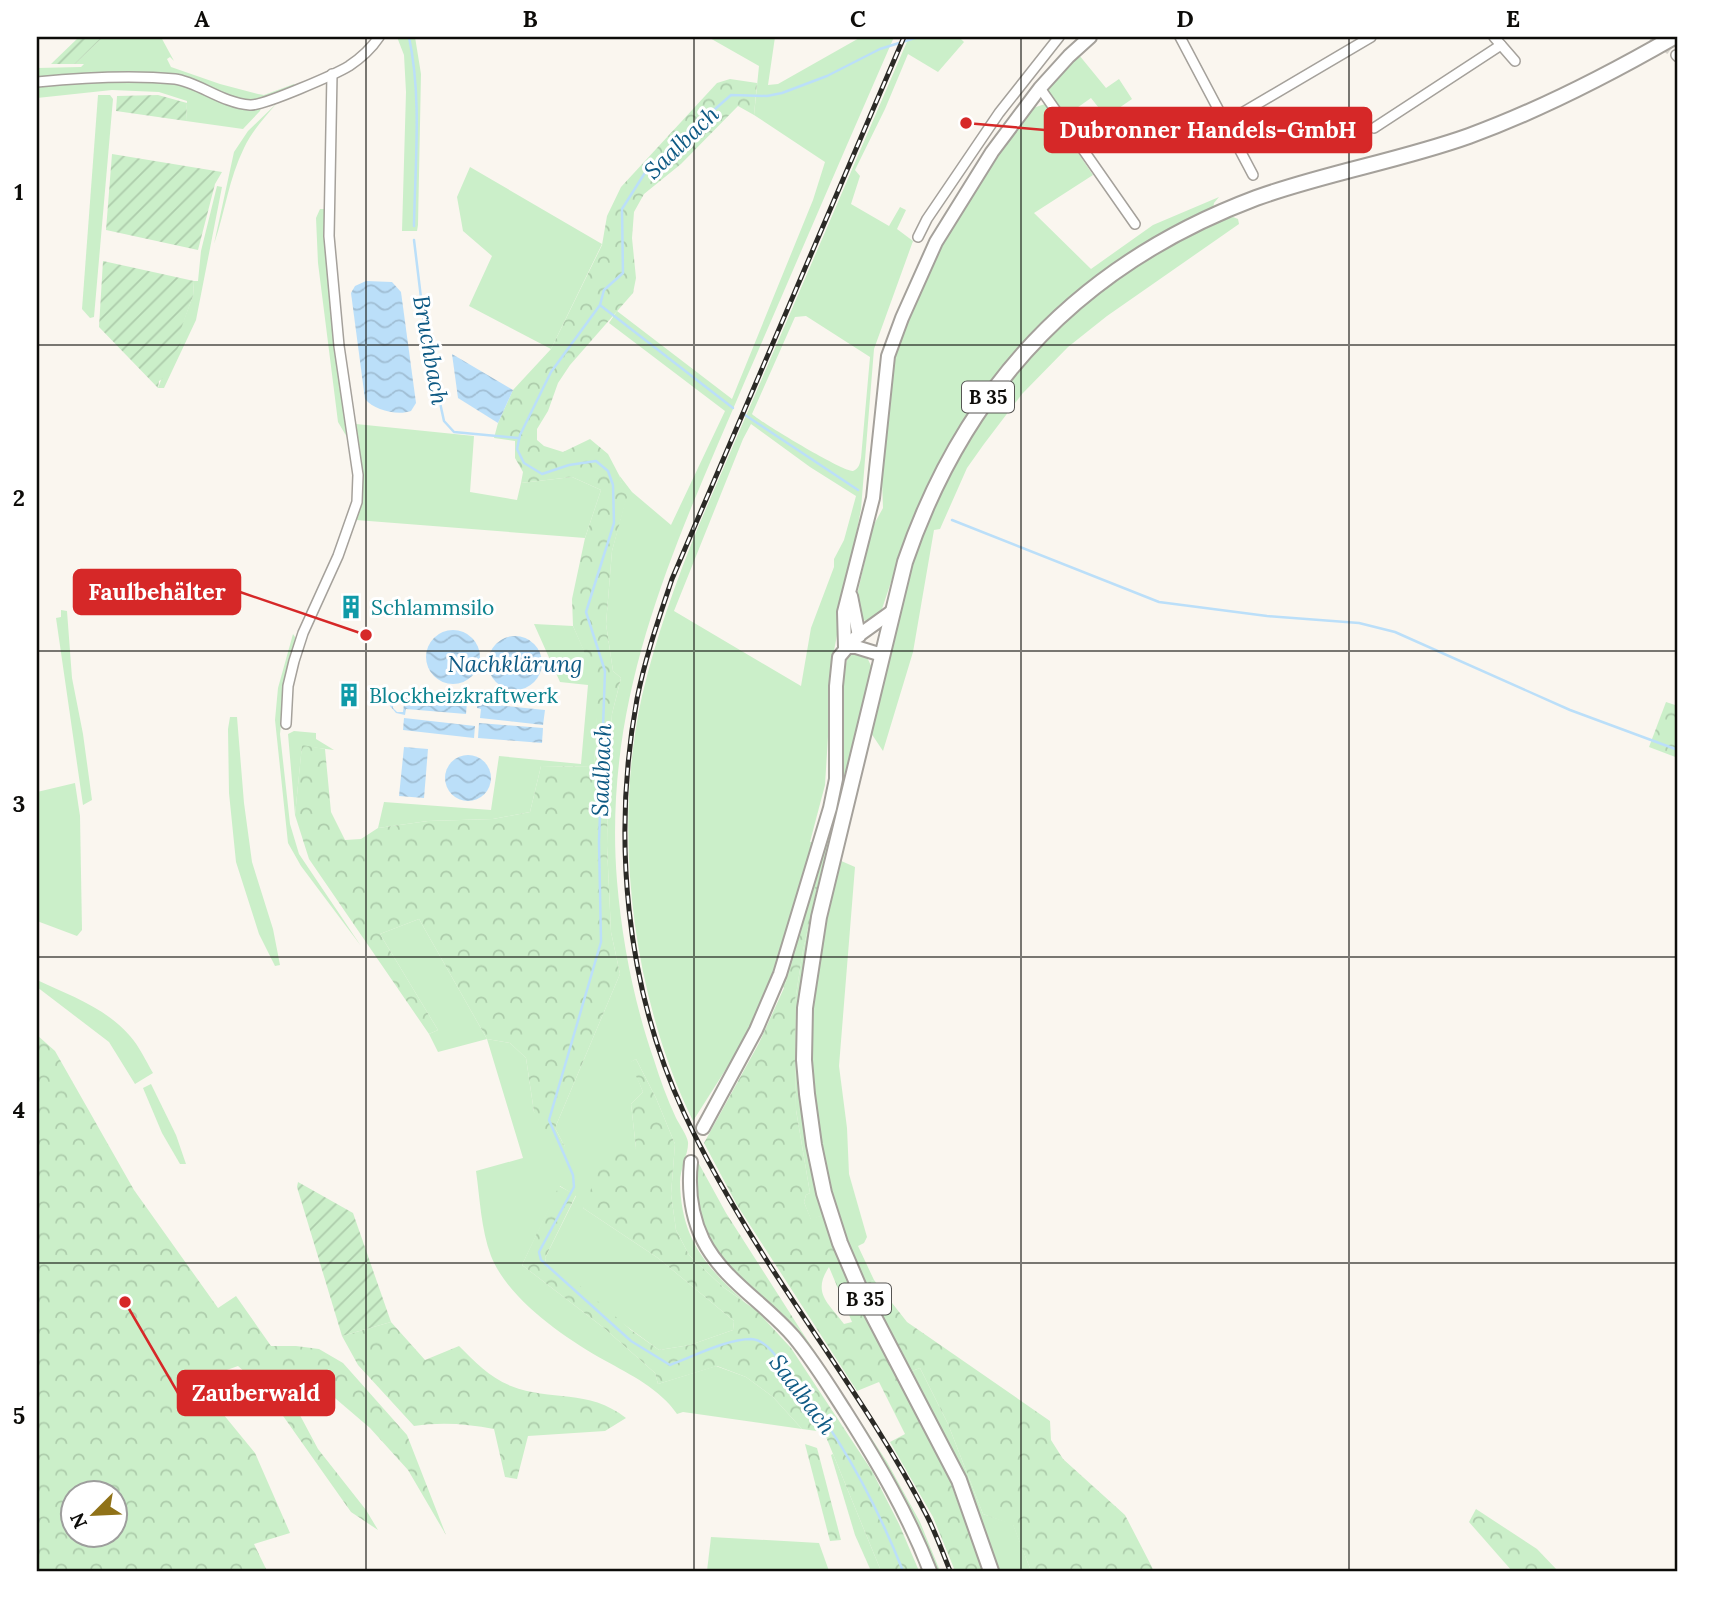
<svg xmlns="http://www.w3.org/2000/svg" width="1715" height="1608" font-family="Lora,serif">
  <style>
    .grass { fill: #cbefc9; fill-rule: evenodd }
    .forest { fill: url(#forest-crowns); fill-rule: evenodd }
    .garden { fill: url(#garden-furrows) }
    .water { fill: url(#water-waves) }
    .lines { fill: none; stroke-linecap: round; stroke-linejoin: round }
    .stream { stroke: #bbdff9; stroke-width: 2.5 }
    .street-tunnel { stroke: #d6d3cc; stroke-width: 9; stroke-dasharray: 9 4.5; stroke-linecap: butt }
    .street-casing { stroke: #a5a19b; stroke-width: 12 }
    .secondary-casing { stroke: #a5a19b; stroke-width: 16 }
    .primary-casing { stroke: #a5a19b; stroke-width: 18 }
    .street { stroke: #fff; stroke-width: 9 }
    .secondary { stroke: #fff; stroke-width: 12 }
    .primary { stroke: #fff; stroke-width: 14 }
    .rail-casing { stroke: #2b2a26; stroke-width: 5 }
    .rail { stroke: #fff; stroke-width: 2.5; stroke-dasharray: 8; stroke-linecap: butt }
    .grid { fill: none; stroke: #0d0c09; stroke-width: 2; stroke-opacity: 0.55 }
    .labels { text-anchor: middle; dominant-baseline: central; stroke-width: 6; stroke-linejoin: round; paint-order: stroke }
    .shield { fill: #fff; stroke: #565553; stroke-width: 2 }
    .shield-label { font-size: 19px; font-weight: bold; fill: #0d0c09 }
    .culture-label { font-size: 21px; fill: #0d838f; stroke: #fff; text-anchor: start }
    .water-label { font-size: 23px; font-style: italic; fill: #0e5a84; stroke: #fff }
    .leader { fill: none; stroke: #d62828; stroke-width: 2.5 }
    .callout-dot { fill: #d62828; stroke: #fff; stroke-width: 2.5 }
    .callout { fill: #d62828; stroke: #d62828; stroke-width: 2.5 }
    .callout-label { font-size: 23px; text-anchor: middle; font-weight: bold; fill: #fff }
    .neatline { fill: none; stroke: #0d0c09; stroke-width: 2.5 }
    .grid-label { font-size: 23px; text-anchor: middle; font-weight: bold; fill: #0d0c09 }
  </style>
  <defs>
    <pattern id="forest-crowns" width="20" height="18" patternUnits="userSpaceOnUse" patternTransform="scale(1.75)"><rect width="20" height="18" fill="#cbefc9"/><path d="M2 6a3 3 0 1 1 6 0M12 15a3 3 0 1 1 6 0" fill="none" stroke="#adccab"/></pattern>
    <pattern id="garden-furrows" width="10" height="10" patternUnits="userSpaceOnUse" patternTransform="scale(1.75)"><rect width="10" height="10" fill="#cbefc9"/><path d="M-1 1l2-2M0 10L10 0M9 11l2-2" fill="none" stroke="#adccab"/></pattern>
    <pattern id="water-waves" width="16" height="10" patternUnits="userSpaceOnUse" patternTransform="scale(1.75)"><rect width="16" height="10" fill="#bbdff9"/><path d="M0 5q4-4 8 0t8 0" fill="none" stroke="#a0bed4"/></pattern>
  </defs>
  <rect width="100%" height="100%" fill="#faf6ef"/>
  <g class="grass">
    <path d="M103,37H161L174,61L170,57L167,59L171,67L220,84L258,94L264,95L294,84L295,87L263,101L260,111L243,129L186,121L187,101L159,92L112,90L37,98V68L81,67L84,64H75Z"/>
    <path d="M397,37H415L421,74L418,225L417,231H402L406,92L404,55Z"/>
    <path d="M708,37H775L768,85L778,84L861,37H894C844,151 795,266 745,381C676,543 602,695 617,881C622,941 634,1003 654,1060C660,1079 667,1099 676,1118C679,1124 687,1135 688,1142C689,1152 680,1169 680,1182C681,1239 706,1267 746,1303L723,1287L689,1255L676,1230L671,1194L675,1144L656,1098L636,1059L631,1062L643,1092L631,1104L636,1148L583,1208L658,1258L734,1321L733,1330L690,1345L659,1350L548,1269L545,1258L576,1196L560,1186L522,1265L604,1328L655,1373L658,1384L716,1366L746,1377L773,1397L802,1429L683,1412L677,1414C660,1389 631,1375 604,1360C565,1338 508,1299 491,1256C481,1229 480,1199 476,1171L523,1158L487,1039L438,1052L429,1034L438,1030L380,934L419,919L487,1039L510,1043L526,1058L534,1112L565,1147L555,1128L620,974L611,932L607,846L608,768L612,714L621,678L613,671L606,624L612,551L626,498L619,475L632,492L671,525L725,411L609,323L617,311L732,399L813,200L825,162L754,115L759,66Z"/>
    <path d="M909,37H959L964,42L938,72L908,54L885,109L855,170L860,176L851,204L889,226L900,207L906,210L897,229L913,241L874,349L861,509L833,656L825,785L810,842H815L789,929L752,1028L693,1121C632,996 612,831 642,696C656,637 676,581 699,525ZM806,316L870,357L861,458C860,463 859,469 853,471C845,473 760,422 752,414L795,317ZM751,424L810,467L856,496L844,540L834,559V567L811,628L801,686L674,611L743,439Z"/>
    <path d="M1079,55L1106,88L1119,79L1132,99L1106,117L1091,98L1064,117L1046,92Z"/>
    <path d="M98,95H110L113,99L94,317L90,318L82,309Z"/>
    <path d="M277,103C265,117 252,131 244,148C229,178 225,212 214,244L234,152L248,131Z"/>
    <path d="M1045,104L1093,175L1034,213L1091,269L1153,225L1219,197L1214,203L1213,209L1153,239L1132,253L1097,276L1057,311L960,430L940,463L909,528L881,612L868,622L861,619L857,595L873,526L883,508L882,481L892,360L925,274L970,193L1030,109Z"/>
    <path d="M470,167L602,244L551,349L469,306L492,256L463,231L457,197Z"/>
    <path d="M217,186L222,187L196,320L164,388H158L193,296L194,281H198L201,251Z"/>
    <path d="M320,209H325L333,331L351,444L338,422L318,263L316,218Z"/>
    <path d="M1233,217L1238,219L1239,224L1107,316L1068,347L1022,394L984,444L967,468L940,529L934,530L913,652L883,751L871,733C890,661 900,587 927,517C960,432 1036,333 1112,281C1126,271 1142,263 1157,254C1182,239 1205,224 1233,217Z"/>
    <path d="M356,424L474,436L470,492L517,500L521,483L572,477L601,490L585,538L356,520L360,474Z"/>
    <path d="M61,610L67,611L72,678L83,734L92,800L83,805L56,618L61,617Z"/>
    <path d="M534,624L573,626L599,684L594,767L541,766L530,812L493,819L428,821L378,828L384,802L491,810L499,756L581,764L588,685L560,682Z"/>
    <path d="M293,634L297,640L285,688L280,734L290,824L299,854L361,946L301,866L288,843L275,720L278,688Z"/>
    <path d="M854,652L866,655L872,668L810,930L800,999L815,1188L823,1215L811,1220L804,1202L806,1195L810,1193L796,1110L795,1001L803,950L821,873L784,988L782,986L822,858L839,791L844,672L848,656Z"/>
    <path d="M230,717H237L244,803L252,862L273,929L280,965L275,966L259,934L236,862L229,793L228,729Z"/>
    <path d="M294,731L316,733V739L334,750L302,746L295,815L288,734Z"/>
    <path d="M75,783L80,816L82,930L77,936L37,921V792Z"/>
    <path d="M839,860L855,867L839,1066L847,1128L849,1174L867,1237L864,1243L858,1246L874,1280L865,1283L829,1198L813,1092L810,1028L815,961Z"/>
    <path d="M37,980C69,995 106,1008 130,1036C139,1046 146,1061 153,1073L135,1084L109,1042L37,987Z"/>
    <path d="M151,1084L176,1135L186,1164H180L162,1133L143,1088Z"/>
    <path d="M785,1320H789L802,1332L887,1462L920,1522L940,1571H936L917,1524L884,1464Z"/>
    <path d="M920,1368L948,1424L983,1514L1013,1524L1031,1571H996C979,1501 945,1436 912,1371Z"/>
    <path d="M833,1454L881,1571H871L855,1535L831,1455Z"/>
    <path d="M711,1537L819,1543L829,1571H707Z"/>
  </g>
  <g class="forest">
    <path d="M730,79L757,83L754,115L738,106L681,164L644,194L634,212L632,238L636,278L633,293L570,365L558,383L548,411L537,429V440L544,446L563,452L590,439L608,454L619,475L627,497L612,551L606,624L613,671L621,678L612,714L608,768L607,846L611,932L620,974L555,1128L565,1147H544L534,1112L526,1058L510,1043L487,1039L419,919L380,934L438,1030L429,1034L309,859L295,815L302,745L325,749L331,812L345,840L361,839L378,828L428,821L493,819L530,812L541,766L594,767L598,684L573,626L572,599L585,538L601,490L572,477L521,483L523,472L515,458V441L494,438L498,423L513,390L551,349L602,245L607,216L621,187L717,83Z"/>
    <path d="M1666,702L1678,706V758L1649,747Z"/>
    <path d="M824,859L803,950L795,1001L796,1110L810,1193L806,1195L804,1202L811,1219L823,1215L854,1296L950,1481L983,1571H955L933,1517L890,1442L905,1434L879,1382L857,1391L737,1205L704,1143L759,1043L784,988ZM829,1267L852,1322L844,1324C830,1304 811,1294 829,1267Z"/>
    <path d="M37,1035L55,1051L134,1190L218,1308L236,1296L271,1346H296L319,1349L343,1363L407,1435L446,1535L408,1470L370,1428L308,1375L278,1374L318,1449L366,1510L378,1530L351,1512L281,1413L257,1383L238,1366L196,1381L255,1453L290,1533L254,1544L267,1571H37ZM116,1492V1534H74V1492Z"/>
    <path d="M636,1059L656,1098L675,1144L671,1194L676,1230L689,1255L723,1287L757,1311L791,1348L872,1471L899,1524L919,1571H881L824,1432L802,1429L773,1397L746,1377L717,1366L658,1384L655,1373L604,1328L522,1265L559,1186L576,1195L545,1258L548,1269L564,1272L631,1330L659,1350L690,1345L733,1330L734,1321L658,1258L583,1208L604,1158L636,1148L631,1104L643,1092L630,1062Z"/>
    <path d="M698,1162L726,1213L802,1332L789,1320H785C735,1269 687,1244 698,1162Z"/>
    <path d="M874,1280L907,1322L1050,1421L1051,1440L1063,1459L1125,1515L1154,1571H1031L1013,1525L983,1514L948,1424L920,1368L912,1371L865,1283Z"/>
    <path d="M391,1322L425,1360L459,1346C475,1362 489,1377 511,1386C551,1402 588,1388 626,1418L605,1431L528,1436L517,1479L505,1477L494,1429C467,1424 442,1422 414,1426L358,1365L342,1336Z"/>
    <path d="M805,1444L817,1448L841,1540L830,1541Z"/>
    <path d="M1476,1509L1537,1549L1558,1571H1512L1469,1522Z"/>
  </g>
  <g class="garden">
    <path d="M79,37H103L75,64H51Z"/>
    <path d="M158,95L187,103L186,121L116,111L117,96Z"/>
    <path d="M112,154L222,172L215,184L198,250L106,230Z"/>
    <path d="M103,261L194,281L193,296L177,340L181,342L162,379L159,381L158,388L99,327Z"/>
    <path d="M298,1182L353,1213L391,1322L342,1336L297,1187Z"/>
  </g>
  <g class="water">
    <path d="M366,281L392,282L401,292L416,403L411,411C397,416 374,410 365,399L351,293L355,286Z"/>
    <path d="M452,354L513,390L498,423L458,398Z"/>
    <circle cx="453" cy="657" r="27"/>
    <circle cx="515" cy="663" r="27"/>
    <path d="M391,694H393V708L397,712H403L405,696L467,702L466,714L406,709L405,715L396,713L390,706Z"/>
    <path d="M477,703L545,710L543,725L480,718L481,709L477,708Z"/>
    <path d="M404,718L475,726L474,738L403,730Z"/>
    <path d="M479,723L543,728L542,743L478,738Z"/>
    <path d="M404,747L428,749L424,798L399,796Z"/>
    <circle cx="468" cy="778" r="23"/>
  </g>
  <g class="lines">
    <g class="stream">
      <path d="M409,37C422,98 415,163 414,226"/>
      <path d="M414,240L426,339L444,421L454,432L518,438"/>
      <path d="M600,305L733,408"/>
      <path d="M745,415L858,490"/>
      <path d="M952,520L1159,602L1267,616L1359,623L1395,632L1570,710L1678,750"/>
      <path d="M903,1571C874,1498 837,1430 786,1369C777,1358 767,1340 751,1339C727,1339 692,1357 670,1365L631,1341L541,1260L539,1252L574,1187L573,1175L549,1120L601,942L599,842L605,671L586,612L614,523L613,485L608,471L596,461L569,465L542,474L524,463L517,449L520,435L551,372L600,305L604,290L623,273L622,209L648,168L731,95L767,96L782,93L827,76L880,49L918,37"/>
    </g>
    <path class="street-tunnel" d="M1652,37L1676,55"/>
    <g class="street-casing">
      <g id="street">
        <path d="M1180,37L1253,175"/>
        <path d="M1494,37L1515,61"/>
        <path d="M1676,55L1678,57"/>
        <path d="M37,82C78,78 134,75 175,79C198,82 222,103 250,105C263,106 336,74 349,66C361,58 371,49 379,37"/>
        <path d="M1040,88L1135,224"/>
        <path d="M1225,123L1371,37"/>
        <path d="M1374,128L1501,45"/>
        <path d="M918,237L927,219L999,113L1059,37"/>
        <path d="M286,724L288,686L294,661L303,633L338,556L357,502L358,475L339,346L329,236L332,74"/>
      </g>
    </g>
    <g class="secondary-casing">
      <g id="secondary">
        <path d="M851,596L859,636"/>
        <path d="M845,647L844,612L873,498L888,356L902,318L936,242L992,152L1040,88L1069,56L1090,37"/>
        <path d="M845,647H856L882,655"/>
        <path d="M703,1128L756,1030L780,974L830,808L836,779V686L839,657L855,638L894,610"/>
        <path d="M691,1162C688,1189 691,1215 703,1240C723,1280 765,1303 794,1337C813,1360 829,1386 845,1411C878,1463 908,1514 930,1571"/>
      </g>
    </g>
    <g class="primary-casing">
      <path id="primary" d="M991,1571L959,1480L861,1292L840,1243L824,1193L814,1145L807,1094L804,1060L805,1008L819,917L905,562C965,386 1080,264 1256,198C1325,173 1399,161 1469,136C1540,110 1608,75 1674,37"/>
    </g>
    <use href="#street" class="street"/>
    <use href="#secondary" class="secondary"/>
    <use href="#primary" class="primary"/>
    <g class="rail-casing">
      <path id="rail" d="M904,37L672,579C659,618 645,658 637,699C612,835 625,986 684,1113C708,1165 738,1215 769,1264C822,1347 882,1428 927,1516C936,1534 943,1553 950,1571"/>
    </g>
    <use href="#rail" class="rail"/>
  </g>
  <path class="grid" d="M366,37V1571M694,37V1571M1021,37V1571M1349,37V1571M37,345H1678M37,651H1678M37,957H1678M37,1263H1678"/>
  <defs>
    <g id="building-bare" transform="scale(1.89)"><path d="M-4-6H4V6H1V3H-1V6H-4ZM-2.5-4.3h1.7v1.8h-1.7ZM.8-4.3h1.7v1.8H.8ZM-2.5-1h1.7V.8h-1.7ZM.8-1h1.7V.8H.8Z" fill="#0f9aa8" stroke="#fff" stroke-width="2.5" paint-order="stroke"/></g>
  </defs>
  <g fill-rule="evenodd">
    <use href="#building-bare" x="351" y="607"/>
    <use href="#building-bare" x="349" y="695"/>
  </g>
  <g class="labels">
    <g class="shield">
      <rect x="962" y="381.5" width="52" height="31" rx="5"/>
      <rect x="839" y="1283.5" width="52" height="31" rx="5"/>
    </g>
    <g class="shield-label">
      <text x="988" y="397">B 35</text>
      <text x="865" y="1299">B 35</text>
    </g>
    <g class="culture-label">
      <text x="371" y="607">Schlammsilo</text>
      <text x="369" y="695">Blockheizkraftwerk</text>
    </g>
    <g class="water-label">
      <text transform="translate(681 142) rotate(-44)">Saalbach</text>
      <text transform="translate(431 350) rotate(80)">Bruchbach</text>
      <text x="515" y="663">Nachklärung</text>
      <text transform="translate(601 770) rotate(-88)">Saalbach</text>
      <text transform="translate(803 1394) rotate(53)">Saalbach</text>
    </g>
  </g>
  <path class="leader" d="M966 123L1045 130M366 635L240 592M125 1302L178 1393"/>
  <g class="callout-dot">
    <circle cx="966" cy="123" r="7"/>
    <circle cx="366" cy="635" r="7"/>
    <circle cx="125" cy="1302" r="7"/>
  </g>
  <g class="callout">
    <rect x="1045" y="108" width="326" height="44" rx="7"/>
    <rect x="74" y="570" width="166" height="44" rx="7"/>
    <rect x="178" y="1371" width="156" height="44" rx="7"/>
  </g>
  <g class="callout-label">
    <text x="1208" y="138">Dubronner Handels-GmbH</text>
    <text x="157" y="600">Faulbehälter</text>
    <text x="256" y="1401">Zauberwald</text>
  </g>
  <rect width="1715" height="1608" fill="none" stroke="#ffffff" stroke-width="77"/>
  <g transform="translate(94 1514) rotate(246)"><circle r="33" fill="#ffffff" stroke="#9e9e9d" stroke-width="2"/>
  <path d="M0-5L12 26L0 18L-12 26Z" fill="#907218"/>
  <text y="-10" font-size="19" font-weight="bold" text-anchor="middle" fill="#0d0c09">N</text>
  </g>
  <rect x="38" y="38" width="1638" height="1532" class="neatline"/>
  <g class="grid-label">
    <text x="202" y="27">A</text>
    <text x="530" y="27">B</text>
    <text x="858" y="27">C</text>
    <text x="1185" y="27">D</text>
    <text x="1513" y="27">E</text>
    <text x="19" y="200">1</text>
    <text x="19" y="506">2</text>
    <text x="19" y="812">3</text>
    <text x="19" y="1118">4</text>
    <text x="19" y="1424">5</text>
  </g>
</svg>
